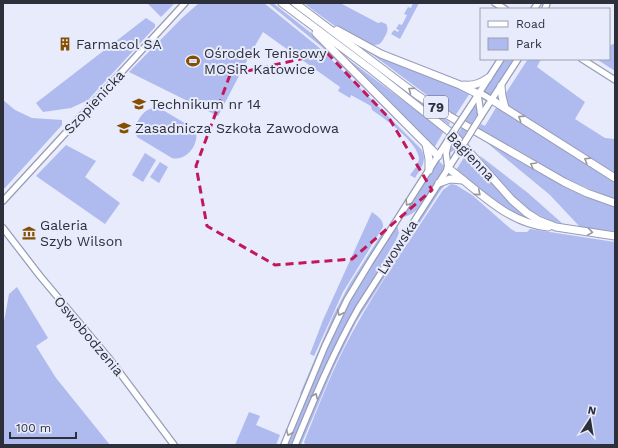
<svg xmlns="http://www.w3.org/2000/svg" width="618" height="448" font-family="'Work Sans',sans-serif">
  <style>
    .green { fill: #afbaee }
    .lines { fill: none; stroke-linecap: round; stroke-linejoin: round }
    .tertiary-casing { stroke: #979db7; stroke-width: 8 }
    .primary-casing { stroke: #979db7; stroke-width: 9 }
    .tertiary { stroke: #fff; stroke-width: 5.5 }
    .primary { stroke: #fff; stroke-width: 7 }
    .tertiary-bridge-casing { stroke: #979db7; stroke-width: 8; stroke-linecap: butt }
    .tertiary-bridge { stroke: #fff; stroke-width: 5.5 }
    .oneway { stroke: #96979c }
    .marked { fill: none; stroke: #c2185b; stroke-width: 3; stroke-dasharray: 8 5; stroke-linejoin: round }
    .labels { text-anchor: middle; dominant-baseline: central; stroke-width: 4; stroke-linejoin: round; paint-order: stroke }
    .shield { fill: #e7ebfc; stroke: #656774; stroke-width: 1 }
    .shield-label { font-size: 13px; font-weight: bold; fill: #2d2f3a }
    .poi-label { font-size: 14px; fill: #2d2f3a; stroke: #e7ebfc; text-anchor: start }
    .street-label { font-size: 14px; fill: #2d2f3a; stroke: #e7ebfc }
  </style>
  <rect width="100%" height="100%" fill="#e7ebfc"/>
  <g class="green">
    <path d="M147,3H175L161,17Z"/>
    <path d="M199,3H264L322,50L421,149C428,161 421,168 415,178L410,175C414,170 418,165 419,159C419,143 384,118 372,110L371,106L351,95L350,98L338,91L340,87L263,32L252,51L218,116L129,72L182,18Z"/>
    <path d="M268,3H273L316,37L392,113L399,123L322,47Z"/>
    <path d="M286,3H290L450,123L449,125Z"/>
    <path d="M304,3H340L378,23L381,22L386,24C389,29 387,33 384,38C382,42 380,45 375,45C359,46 317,13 304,3Z"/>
    <path d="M413,3H419L400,39L391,34L394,30L398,32L399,30L396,29L399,24L402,25L407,15L404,14L408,7L411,8Z"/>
    <path d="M146,18L155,24V27L88,100L71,108L43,112L36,103Z"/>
    <path d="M615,43V71L598,60L599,59H609V46Z"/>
    <path d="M365,49L465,90L470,93L455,116Z"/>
    <path d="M345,57L444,131L434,148Z"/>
    <path d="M504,59H514L503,80L491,97L483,91Z"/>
    <path d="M528,59H541L537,67L585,102L575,119L605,138L615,139V175L509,107L506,102L504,96Z"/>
    <path d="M3,100L15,110L32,118L62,120V125L3,190Z"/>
    <path d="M477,106V115L464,136L461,144L457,149L449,153V152L451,144L465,123L470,111L474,107Z"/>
    <path d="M497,106L615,181V200L569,180L568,181L477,130L481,124L485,126Z"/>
    <path d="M155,108L161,109L195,129C201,142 187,162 172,158L137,137C132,125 143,108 155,108Z"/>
    <path d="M486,142L565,187L604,203L615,205V232L580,227L550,195Z"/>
    <path d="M66,145L96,161L85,177L120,203L105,224L36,176Z"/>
    <path d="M145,153L156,160L143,182L132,175Z"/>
    <path d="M467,153C488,177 506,202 532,220C499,209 482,192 456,170Z"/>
    <path d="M479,155L528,193L563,224C520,213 504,188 479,155Z"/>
    <path d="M438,160L446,168C437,182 420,217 402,217Z"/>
    <path d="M160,162L168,167L159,183L150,177Z"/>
    <path d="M448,182L440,191L356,322L334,367L301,445H297L328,371L354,319L436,191L441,185Z"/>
    <path d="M451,184L456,185L472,195L511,229L516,232H527L530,229L615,242V445H305L304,442C319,405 333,368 352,333C377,287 408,243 437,199L443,190Z"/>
    <path d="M372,212C377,216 384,220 383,227L343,292L314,356L310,354L323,320Z"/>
    <path d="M397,225L399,233L396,240L347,323L333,350L292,445H287L330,340L351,298Z"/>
    <path d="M386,227L383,237L342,304L330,328L302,395L300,394L333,316L349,285Z"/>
    <path d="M17,287L48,338L36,346L56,378L110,445H3V327L9,294Z"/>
    <path d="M249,412L260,416L256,425L280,435L276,445H235Z"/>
  </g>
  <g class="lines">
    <g class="tertiary-casing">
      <g id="tertiary">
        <path d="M495,3L505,9"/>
        <path d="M534,9L538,3"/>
        <path d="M545,9L547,3"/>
        <path d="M582,59L615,80"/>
        <path d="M478,94H482L492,100"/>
        <path d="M478,95L481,116"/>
        <path d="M470,107L501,59"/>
        <path d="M481,116L518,59"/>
        <path d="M448,168L446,153L449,141"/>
        <path d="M3,201L185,3"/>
        <path d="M3,228L40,276L108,357L174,445"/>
        <path d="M284,445L325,346L347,300L370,262L450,137"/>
        <path d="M295,445C314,399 333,353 358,309L458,153"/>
      </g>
    </g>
    <g class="primary-casing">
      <g id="primary">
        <path d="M282,3L373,71L455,136L512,200L527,213L538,220L556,227L615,236"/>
        <path d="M295,3L417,95L449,116L564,182L587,193L615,203"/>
        <path d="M337,30L381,54L460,85L478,94"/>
        <path d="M316,33L438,156"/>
        <path d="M464,85C473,86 480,84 488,78"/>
        <path d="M501,86L502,96L505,108"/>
        <path d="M492,100L615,178"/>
        <path d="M426,144L429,159V170"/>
        <path d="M448,168C479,191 507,223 548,227"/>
        <path d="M439,183L450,179L463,180"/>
      </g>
    </g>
    <use href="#tertiary" class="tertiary"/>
    <use href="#primary" class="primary"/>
    <g class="tertiary-bridge-casing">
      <g id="tertiary-bridge">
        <path d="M450,137L470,107"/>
        <path d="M458,153L481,116"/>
      </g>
    </g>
    <use href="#tertiary-bridge" class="tertiary-bridge"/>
  </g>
  <defs><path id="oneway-chevron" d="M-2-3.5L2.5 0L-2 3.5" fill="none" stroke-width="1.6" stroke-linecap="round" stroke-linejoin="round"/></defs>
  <g class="oneway">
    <use href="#oneway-chevron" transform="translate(411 90) rotate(-144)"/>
    <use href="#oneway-chevron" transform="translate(521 118) rotate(-147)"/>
    <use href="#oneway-chevron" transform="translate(587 160) rotate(-148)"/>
    <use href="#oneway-chevron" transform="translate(533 165) rotate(-150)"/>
    <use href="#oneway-chevron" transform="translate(478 193) rotate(40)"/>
    <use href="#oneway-chevron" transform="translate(408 203) rotate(123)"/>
    <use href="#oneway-chevron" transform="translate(590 232) rotate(8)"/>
    <use href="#oneway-chevron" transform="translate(340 313) rotate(116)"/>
    <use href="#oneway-chevron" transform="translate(315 396) rotate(-67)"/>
    <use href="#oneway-chevron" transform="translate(289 433) rotate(112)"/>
  </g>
  <path class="marked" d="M327,53L389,118L432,190L352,259L275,265L207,226L196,166L230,75Z"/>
  <defs>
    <g id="building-bare" transform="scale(1.08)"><path d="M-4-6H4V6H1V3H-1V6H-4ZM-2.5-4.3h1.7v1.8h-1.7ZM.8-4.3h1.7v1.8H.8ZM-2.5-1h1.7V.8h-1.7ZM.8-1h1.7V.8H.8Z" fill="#864e00" stroke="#e7ebfc" stroke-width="2.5" paint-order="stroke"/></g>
    <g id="stadium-bare" transform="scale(1.08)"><path d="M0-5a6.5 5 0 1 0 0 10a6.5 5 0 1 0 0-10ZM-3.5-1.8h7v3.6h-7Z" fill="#864e00" stroke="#e7ebfc" stroke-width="2.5" paint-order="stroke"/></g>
    <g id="school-bare" transform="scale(1.08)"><path d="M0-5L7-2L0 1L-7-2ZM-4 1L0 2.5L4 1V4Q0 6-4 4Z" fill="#864e00" stroke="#e7ebfc" stroke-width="2.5" paint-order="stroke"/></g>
    <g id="museum-bare" transform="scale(1.08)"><path d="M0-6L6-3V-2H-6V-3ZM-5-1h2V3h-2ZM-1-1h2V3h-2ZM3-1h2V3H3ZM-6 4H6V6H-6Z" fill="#864e00" stroke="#e7ebfc" stroke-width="2.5" paint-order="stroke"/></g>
  </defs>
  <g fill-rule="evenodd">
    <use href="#building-bare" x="65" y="44"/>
    <use href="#stadium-bare" x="193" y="61"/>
    <use href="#school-bare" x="139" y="104"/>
    <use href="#school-bare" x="124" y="128"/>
    <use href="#museum-bare" x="29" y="233"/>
  </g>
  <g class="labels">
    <rect class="shield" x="424" y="96" width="24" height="22" rx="3"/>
    <g class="shield-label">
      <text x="436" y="107">79</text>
    </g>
    <g class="poi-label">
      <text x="76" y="44">Farmacol SA</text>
      <text x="204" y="53">Ośrodek Tenisowy<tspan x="204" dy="16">MOSiR Katowice</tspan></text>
      <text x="150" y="104">Technikum nr 14</text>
      <text x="135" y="128">Zasadnicza Szkoła Zawodowa</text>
      <text x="40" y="225">Galeria<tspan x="40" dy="16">Szyb Wilson</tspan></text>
    </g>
    <g class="street-label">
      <text transform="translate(94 102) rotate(-47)">Szopienicka</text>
      <text transform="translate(471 156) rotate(46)">Bagienna</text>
      <text transform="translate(397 247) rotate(-57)">Lwowska</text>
      <text transform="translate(89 336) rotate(50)">Oswobodzenia</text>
    </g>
  </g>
  <rect width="618" height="448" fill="none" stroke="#2d2f3a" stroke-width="8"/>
  <rect x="480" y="8" width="130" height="52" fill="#e7ebfc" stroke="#9da0ae"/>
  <rect x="488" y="21" width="20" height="6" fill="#ffffff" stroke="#9da0ae"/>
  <text x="516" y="28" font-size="12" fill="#2d2f3a">Road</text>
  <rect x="488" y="38" width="20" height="12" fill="#afbaee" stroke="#9da0ae"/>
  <text x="516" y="48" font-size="12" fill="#2d2f3a">Park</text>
  <g transform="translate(590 420) rotate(12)" stroke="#e7ebfc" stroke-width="3" paint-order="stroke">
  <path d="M0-3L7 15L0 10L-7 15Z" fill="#2d2f3a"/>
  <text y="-6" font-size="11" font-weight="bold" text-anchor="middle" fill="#2d2f3a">N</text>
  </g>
  <path d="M10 432v6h66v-6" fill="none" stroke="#2d2f3a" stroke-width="2"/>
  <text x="16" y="432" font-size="12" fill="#2d2f3a" stroke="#e7ebfc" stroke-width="3" paint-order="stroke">100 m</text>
</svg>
